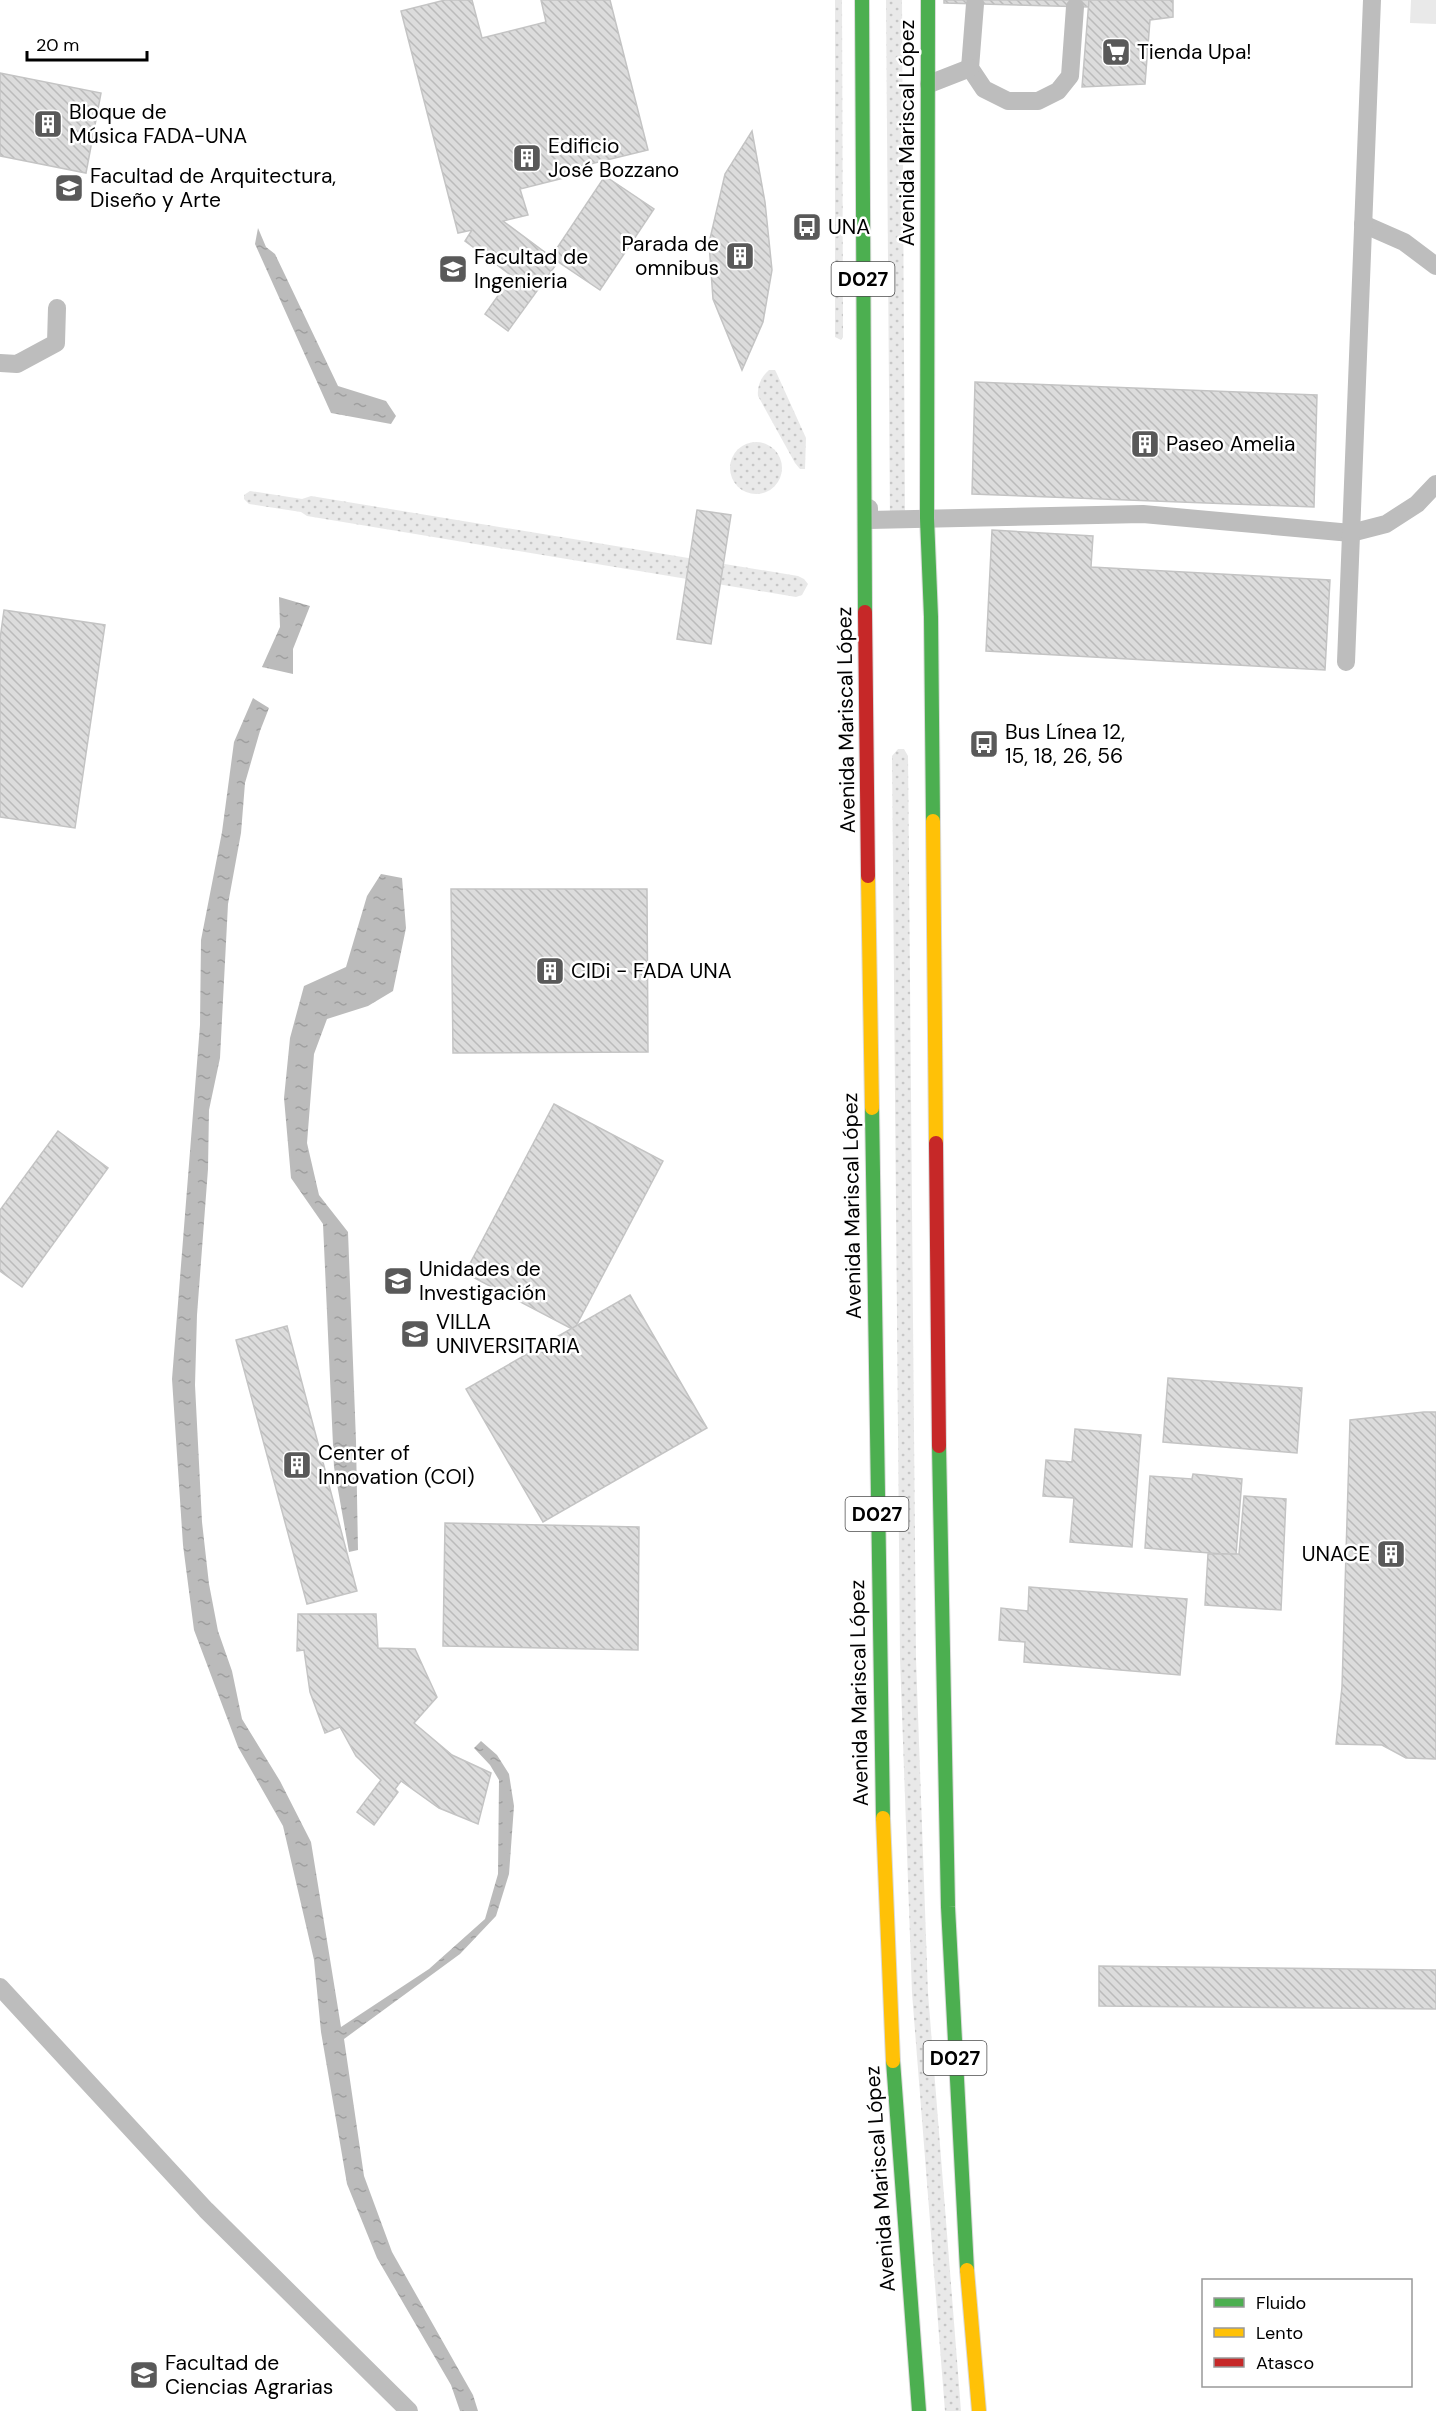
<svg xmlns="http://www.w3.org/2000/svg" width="1436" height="2411" font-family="'DM Sans',sans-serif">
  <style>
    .grass { fill: url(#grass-dots) }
    .park { fill: #e9e9e9 }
    .water { fill: url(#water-ripples) }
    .building { fill: url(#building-back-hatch); stroke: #c4c4c4; stroke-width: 1.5 }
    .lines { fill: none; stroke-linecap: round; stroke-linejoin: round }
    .fast-casing { stroke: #dbdbdb; stroke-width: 16 }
    .slow-casing { stroke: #dbdbdb; stroke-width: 16 }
    .jam-casing { stroke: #dbdbdb; stroke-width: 16 }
    .lane { stroke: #bdbdbd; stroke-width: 18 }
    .fast { stroke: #4caf50; stroke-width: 14 }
    .slow { stroke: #ffc107; stroke-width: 14 }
    .jam { stroke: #c62828; stroke-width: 14 }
    .labels { text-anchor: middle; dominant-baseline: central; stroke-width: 5; stroke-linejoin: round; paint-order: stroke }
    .shield { fill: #fff; stroke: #4c4c4c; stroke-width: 1.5 }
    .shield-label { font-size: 20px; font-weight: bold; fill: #000 }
    .poi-label { font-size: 21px; fill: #000; stroke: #fff; text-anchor: start }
    .street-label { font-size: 21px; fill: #000; stroke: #fff }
  </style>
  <defs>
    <pattern id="grass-dots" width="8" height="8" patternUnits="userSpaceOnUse" patternTransform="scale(1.5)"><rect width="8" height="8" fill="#e9e9e9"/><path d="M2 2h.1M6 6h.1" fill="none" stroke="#c6c6c6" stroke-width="1.8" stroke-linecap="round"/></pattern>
    <pattern id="water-ripples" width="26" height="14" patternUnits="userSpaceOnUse" patternTransform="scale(1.5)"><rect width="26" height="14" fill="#bbb"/><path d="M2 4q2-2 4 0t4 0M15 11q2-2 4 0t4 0" fill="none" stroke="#9f9f9f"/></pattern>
    <pattern id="building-back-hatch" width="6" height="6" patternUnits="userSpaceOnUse" patternTransform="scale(1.5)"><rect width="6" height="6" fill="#dcdcdc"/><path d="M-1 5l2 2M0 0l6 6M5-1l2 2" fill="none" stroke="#bbb"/></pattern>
  </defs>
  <rect width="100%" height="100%" fill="#fff"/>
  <g class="grass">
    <path d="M835,0H842L843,337L841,340L835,337Z"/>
    <path d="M886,0H902L905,523H890Z"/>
    <path d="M769,370H775L777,374L806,438L805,469H800L795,463L758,396C757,386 761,377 769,370Z"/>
    <circle cx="756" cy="468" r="26"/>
    <path d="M250,491L302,499L311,496L798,576L804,579L808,584L802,595L796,597L307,516L301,512L249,504L244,499V495Z"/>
    <path d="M898,749H904L908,756L916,1659L928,1993L961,2411H945L912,1993L900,1658L892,756Z"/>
  </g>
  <path class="park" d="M1411,0H1436V24L1410,23Z"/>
  <g class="water">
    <path d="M258,228L266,247L275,254L338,386L386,401L396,416L391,424L331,413L255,244Z"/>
    <path d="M279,597L310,606L293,649V674L262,667L280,627Z"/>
    <path d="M253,698L269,708L260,731L245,783L241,833L228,904L220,1058L209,1110L208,1169L197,1315L195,1385L202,1522L209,1584L218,1631L232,1671L242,1719L280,1781L311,1842L341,2027L429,1969L485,1919L498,1874L499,1780L490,1765L474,1748L481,1741L497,1755L509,1774L514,1806L509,1874L496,1916L460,1954L344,2039L364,2176L392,2252L473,2395L478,2411H460L451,2385L377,2258L347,2184L321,2032L314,1960L283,1826L238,1747L194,1630L183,1545L172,1379L200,1025L201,940L222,832L234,742Z"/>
    <path d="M381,874L402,878L406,928L393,991L368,1006L327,1019L314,1054L307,1143L319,1195L348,1232L356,1441L358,1550L349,1552L334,1467L323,1224L291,1178L284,1098L290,1038L304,986L346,967L367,896Z"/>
  </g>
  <g class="building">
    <path d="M445,0H472L482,38L546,22L541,0H610L648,150L582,166L584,173L520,189L528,215L503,221L558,262L508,331L485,314L512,276L465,241L472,230L458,233L401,11Z"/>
    <path d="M944,0H1089V7L944,3Z"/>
    <path d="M1089,0H1173V17L1150,20L1145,84L1082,87Z"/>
    <path d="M0,73L101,93L86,173L0,156Z"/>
    <path d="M752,131L765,202L772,270L763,322L742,370L713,299L709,243L725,174Z"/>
    <path d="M605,176L654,209L600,290L551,257Z"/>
    <path d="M975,382L1317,395L1314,507L972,494Z"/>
    <path d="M697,510L731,515L711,644L677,639Z"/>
    <path d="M992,530L1093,536L1091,567L1330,580L1325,670L986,651Z"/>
    <path d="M4,610L105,625L75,828L0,817V639Z"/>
    <path d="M451,889H647L648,1052L453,1053Z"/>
    <path d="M554,1104L663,1161L574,1330L465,1273Z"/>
    <path d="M58,1131L108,1168L22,1287L0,1271V1210Z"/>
    <path d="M630,1295L707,1428L543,1522L466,1389Z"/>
    <path d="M287,1326L357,1591L307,1604L236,1340Z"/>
    <path d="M1168,1378L1302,1388L1297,1453L1163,1442Z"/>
    <path d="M1424,1412H1436V1759L1406,1758L1382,1745L1336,1744L1342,1687L1350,1420Z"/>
    <path d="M1075,1429L1141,1435L1132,1547L1070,1542L1074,1498L1043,1496L1046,1460L1072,1462Z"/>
    <path d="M1193,1474L1242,1479L1236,1555L1145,1548L1150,1476L1192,1479Z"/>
    <path d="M1244,1496L1286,1499L1281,1610L1205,1605L1208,1554H1239Z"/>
    <path d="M445,1523L639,1527L638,1650L443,1646Z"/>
    <path d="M1029,1587L1187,1599L1180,1675L1024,1662L1025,1642L999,1640L1001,1608L1028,1611Z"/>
    <path d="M298,1614H376L378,1648L415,1649L437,1697L414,1723L452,1755L491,1773L478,1824L439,1808L401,1781L395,1789L398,1792L374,1825L357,1812L381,1780L356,1756L340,1727L325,1733L310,1692L304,1650L297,1651Z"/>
    <path d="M1099,1966L1436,1970V2009L1099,2006Z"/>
  </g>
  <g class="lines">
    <g class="fast-casing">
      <g id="fast">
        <path d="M862,0L865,612"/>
        <path d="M928,0L927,518L931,617L933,821"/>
        <path d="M872,1108L883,1818"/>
        <path d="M939,1446L948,1907L967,2270"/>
        <path d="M893,2061L919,2411"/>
      </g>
    </g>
    <g class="slow-casing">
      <g id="slow">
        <path d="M933,821L936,1143"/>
        <path d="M868,876L872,1108"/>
        <path d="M883,1818L893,2061"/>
        <path d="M967,2270L979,2411"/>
      </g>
    </g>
    <g class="jam-casing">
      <g id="jam">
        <path d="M865,612L868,876"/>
        <path d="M936,1143L939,1446"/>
      </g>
    </g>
    <g class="lane">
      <path d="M975,4L970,68L984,89L1008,101H1038L1058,91L1070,76L1075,7"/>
      <path d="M929,84L970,68"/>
      <path d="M1363,224L1404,242L1436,266"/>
      <path d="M0,363L17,364L56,343L57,308"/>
      <path d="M869,508V520L1143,514L1351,533L1386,524L1417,504L1436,484"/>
      <path d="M1346,662L1372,0"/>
      <path d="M0,1987L206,2210L409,2411"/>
    </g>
    <use href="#fast" class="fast"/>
    <use href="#slow" class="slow"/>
    <use href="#jam" class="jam"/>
  </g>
  <defs>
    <g id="supermarket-square" transform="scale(1.5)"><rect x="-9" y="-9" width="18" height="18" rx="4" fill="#595959" stroke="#fff"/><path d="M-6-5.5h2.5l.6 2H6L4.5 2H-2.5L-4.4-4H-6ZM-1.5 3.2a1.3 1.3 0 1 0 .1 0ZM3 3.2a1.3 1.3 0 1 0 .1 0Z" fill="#fff"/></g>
    <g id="building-square" transform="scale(1.5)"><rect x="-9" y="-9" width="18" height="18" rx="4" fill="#595959" stroke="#fff"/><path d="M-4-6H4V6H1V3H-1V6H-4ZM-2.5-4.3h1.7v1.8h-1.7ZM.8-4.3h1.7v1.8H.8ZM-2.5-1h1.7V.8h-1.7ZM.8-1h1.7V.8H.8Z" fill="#fff"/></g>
    <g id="university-square" transform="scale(1.5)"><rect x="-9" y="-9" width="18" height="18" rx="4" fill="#595959" stroke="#fff"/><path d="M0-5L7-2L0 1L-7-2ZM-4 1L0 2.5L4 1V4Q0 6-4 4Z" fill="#fff"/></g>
    <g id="bus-square" transform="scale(1.5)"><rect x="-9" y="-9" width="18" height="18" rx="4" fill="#595959" stroke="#fff"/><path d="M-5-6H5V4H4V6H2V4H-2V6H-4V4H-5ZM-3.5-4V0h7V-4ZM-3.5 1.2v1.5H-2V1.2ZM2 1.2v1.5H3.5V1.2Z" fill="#fff"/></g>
  </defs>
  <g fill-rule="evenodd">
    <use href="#supermarket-square" x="1116" y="52"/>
    <use href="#building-square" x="48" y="124"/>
    <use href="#building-square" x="527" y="158"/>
    <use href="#university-square" x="69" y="188"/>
    <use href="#bus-square" x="807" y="227"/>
    <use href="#building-square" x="740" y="256"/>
    <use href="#university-square" x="453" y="269"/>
    <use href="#building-square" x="1145" y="444"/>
    <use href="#bus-square" x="984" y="744"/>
    <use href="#building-square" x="550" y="971"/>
    <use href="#university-square" x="398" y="1281"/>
    <use href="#university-square" x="415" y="1334"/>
    <use href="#building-square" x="297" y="1465"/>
    <use href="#building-square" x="1391" y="1554"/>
    <use href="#university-square" x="144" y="2375"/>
  </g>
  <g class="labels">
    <g class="shield">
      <rect x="831.5" y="262" width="63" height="34" rx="4.5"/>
      <rect x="845.5" y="1497" width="63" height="34" rx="4.5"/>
      <rect x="923.5" y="2041" width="63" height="34" rx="4.5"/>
    </g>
    <g class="shield-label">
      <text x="863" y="279">D027</text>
      <text x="877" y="1514">D027</text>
      <text x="955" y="2058">D027</text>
    </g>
    <g class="poi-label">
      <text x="1137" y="52">Tienda Upa!</text>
      <text x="69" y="112">Bloque de<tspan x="69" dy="24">Música FADA-UNA</tspan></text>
      <text x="548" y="146">Edificio<tspan x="548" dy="24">José Bozzano</tspan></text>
      <text x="90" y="176">Facultad de Arquitectura,<tspan x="90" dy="24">Diseño y Arte</tspan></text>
      <text x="828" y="227">UNA</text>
      <text x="719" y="244" text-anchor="end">Parada de<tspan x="719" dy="24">omnibus</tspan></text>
      <text x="474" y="257">Facultad de<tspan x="474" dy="24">Ingenieria</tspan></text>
      <text x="1166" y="444">Paseo Amelia</text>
      <text x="1005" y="732">Bus Línea 12,<tspan x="1005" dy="24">15, 18, 26, 56</tspan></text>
      <text x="571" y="971">CIDi - FADA UNA</text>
      <text x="419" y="1269">Unidades de<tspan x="419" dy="24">Investigación</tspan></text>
      <text x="436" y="1322">VILLA<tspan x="436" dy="24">UNIVERSITARIA</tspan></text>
      <text x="318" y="1453">Center of<tspan x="318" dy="24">Innovation (COI)</tspan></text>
      <text x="1370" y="1554" text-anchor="end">UNACE</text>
      <text x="165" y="2363">Facultad de<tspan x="165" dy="24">Ciencias Agrarias</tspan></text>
    </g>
    <g class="street-label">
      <text transform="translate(907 133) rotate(-90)">Avenida Mariscal López</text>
      <text transform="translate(846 720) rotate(-91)">Avenida Mariscal López</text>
      <text transform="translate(852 1206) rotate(-91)">Avenida Mariscal López</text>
      <text transform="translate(859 1693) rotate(-91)">Avenida Mariscal López</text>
      <text transform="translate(880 2179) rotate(-94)">Avenida Mariscal López</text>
    </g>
  </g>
  <rect x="1202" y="2279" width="210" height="108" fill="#ffffff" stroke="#999999" stroke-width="1.5"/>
  <rect x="1214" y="2298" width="30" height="9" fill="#4caf50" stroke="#999999" stroke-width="1.5"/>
  <text x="1256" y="2309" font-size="18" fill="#000000">Fluido</text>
  <rect x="1214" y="2328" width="30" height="9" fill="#ffc107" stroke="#999999" stroke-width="1.5"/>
  <text x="1256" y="2339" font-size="18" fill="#000000">Lento</text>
  <rect x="1214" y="2358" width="30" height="9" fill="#c62828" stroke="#999999" stroke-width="1.5"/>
  <text x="1256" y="2369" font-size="18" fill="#000000">Atasco</text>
  <path d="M27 51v9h120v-9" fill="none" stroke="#000000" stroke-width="3"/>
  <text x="36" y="51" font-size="18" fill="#000000" stroke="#ffffff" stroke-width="4.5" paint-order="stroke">20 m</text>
</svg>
